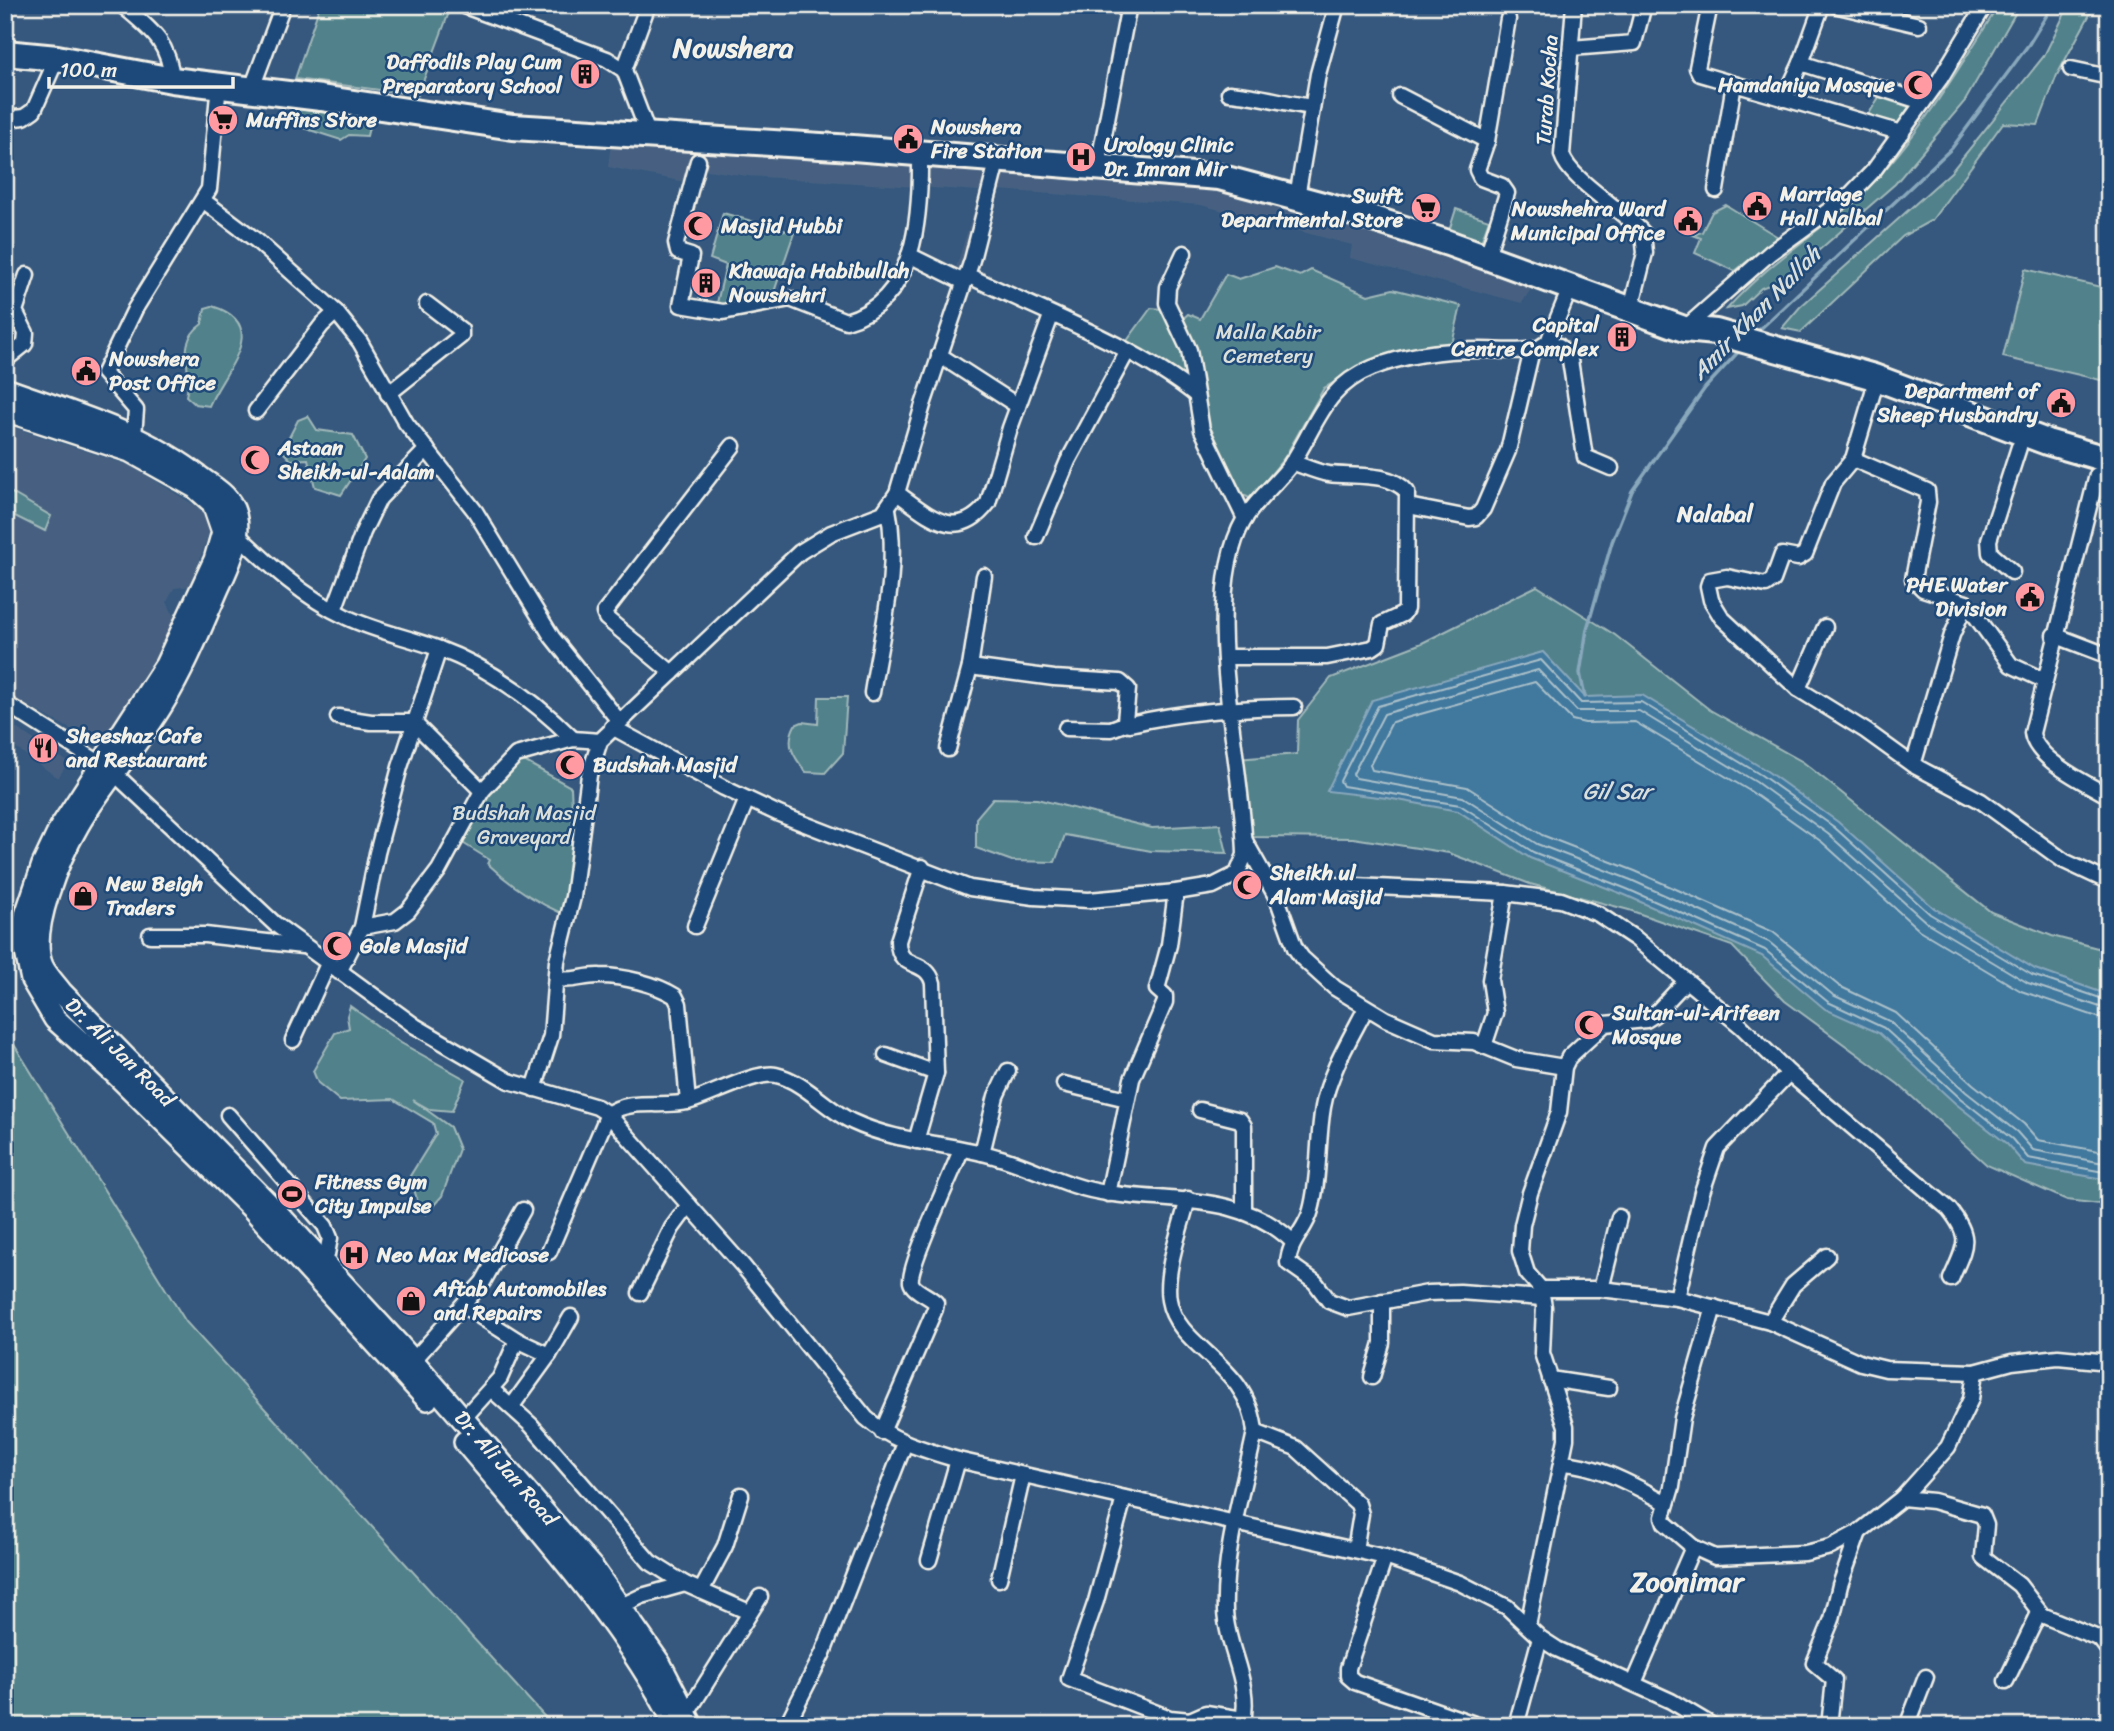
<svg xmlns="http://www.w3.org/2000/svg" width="2114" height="1731" font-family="Sriracha,sans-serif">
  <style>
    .built { fill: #466181 }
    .green { fill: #51818b; stroke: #a2b9ba; stroke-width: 2 }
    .water { fill: #41789e; stroke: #89a8bc; stroke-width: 2 }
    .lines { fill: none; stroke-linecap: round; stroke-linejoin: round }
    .shore { stroke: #acc1ca; stroke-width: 2 }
    .stream { stroke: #89a8bc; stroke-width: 3.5 }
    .street-casing { stroke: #f4f1e8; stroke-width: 19 }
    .primary-casing { stroke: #f4f1e8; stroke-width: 26 }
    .highway-casing { stroke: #f4f1e8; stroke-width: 30 }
    .street { stroke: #1f4a7a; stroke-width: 14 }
    .primary { stroke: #1f4a7a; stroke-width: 21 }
    .highway { stroke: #1f4a7a; stroke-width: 24 }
    .labels { text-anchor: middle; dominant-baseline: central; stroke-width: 5; stroke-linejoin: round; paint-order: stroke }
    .poi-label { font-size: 21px; font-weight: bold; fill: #f4f1e8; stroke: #1f4a7a; text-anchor: start }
    .street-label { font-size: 21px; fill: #f4f1e8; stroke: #1f4a7a }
    .park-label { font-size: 21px; fill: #dce0da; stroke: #1f4a7a }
    .water-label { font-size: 23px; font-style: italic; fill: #d9dfdd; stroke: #1f4a7a }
    .neighbourhood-label { font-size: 23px; font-weight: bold; fill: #f4f1e8; stroke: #1f4a7a }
    .district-label { font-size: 28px; font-weight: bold; fill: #f4f1e8; stroke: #1f4a7a }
  </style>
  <rect width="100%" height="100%" fill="#36587e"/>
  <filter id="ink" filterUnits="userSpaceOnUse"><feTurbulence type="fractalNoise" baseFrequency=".0143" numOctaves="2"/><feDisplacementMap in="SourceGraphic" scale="14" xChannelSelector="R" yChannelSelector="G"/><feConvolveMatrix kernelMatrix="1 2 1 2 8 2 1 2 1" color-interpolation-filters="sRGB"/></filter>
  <g filter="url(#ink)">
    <g class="built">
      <path d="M611,142L1211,188L1375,229L1534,284L1522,303L1350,258L1352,245L1201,205L999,190L975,274L956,268L980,191L747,176L701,169L696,184L608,167Z"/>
      <path d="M5,425L131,466L199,508L211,525L191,586L174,588L167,602L176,621L166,645L105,739L94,742L5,693Z"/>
      <path d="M5,721L68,762L58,778L5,740Z"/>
    </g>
    <g class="green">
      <path d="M320,5L451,7L418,95L295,79Z"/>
      <path d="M1999,5H2020L1965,101L1895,184L1787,278L1761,288L1742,306L1727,309C1770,260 1826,229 1872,183C1920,135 1962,63 1999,5Z"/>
      <path d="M2069,5H2095L2057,75L2038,125L2003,123L1932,220L1903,236L1801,332L1782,328L1800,307L1951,172L2044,56Z"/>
      <path d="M1879,97L1909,107L1895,128L1867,117Z"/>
      <path d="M296,109L371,118L367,136L349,135L341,140L294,125Z"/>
      <path d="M1726,205L1778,237L1735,271L1695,253L1701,238L1693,235L1702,232L1712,212Z"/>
      <path d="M1456,209L1489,220L1481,242L1449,231Z"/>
      <path d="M723,213L794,233L772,298L716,307L726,265L710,259Z"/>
      <path d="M1275,267L1300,276L1311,270L1368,295L1393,289L1461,306L1452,344L1355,371L1324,388L1285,457L1251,499L1232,489L1209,443L1178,323L1188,314L1200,319L1226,274L1239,279Z"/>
      <path d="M2025,269L2109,289V382L2003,357Z"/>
      <path d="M212,306C274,325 222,373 209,406L195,404L186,396C194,369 174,344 202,324L205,308Z"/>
      <path d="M1151,308L1162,309L1186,361L1188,383L1124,345Z"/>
      <path d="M308,416L317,430L353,435L365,459L341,495L315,487L308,459L291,460L282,451L298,420Z"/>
      <path d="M5,489L51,516L45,531L13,515L8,522L5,521Z"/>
      <path d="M1537,586L1615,635L1710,710L1803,762L1991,912L2052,936L2109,951V1205L2067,1200L1987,1165L1898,1084L1785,1001L1732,946L1629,910L1530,884L1449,853L1353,838L1250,837L1237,759L1297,754L1298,720L1331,678L1422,643Z"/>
      <path d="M819,697H847L843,753L825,773L806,772C793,756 785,744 795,725L802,722L818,724Z"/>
      <path d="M524,761L571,787L574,855L561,913C534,901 510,885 488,864L490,860L461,842C475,815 492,768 524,761Z"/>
      <path d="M993,798L1037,799L1152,828L1220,824L1227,853L1151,851L1065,835L1055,862L1012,861L976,848V818Z"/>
      <path d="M350,1006L401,1043L465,1079L452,1111L429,1109L413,1100L450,1127L459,1149L442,1196L426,1214L420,1209L410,1176L436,1134L433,1123L393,1099L340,1101L318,1083L313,1071L335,1033L349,1028L347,1016Z"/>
      <path d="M5,1030L186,1322L553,1726H5Z"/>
    </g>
    <path class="water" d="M1543,652L1585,697L1642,695L1764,769L1838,822L1934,908L2035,969L2109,995V1180L2025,1165L2007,1144L1956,1104L1879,1033L1825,1009L1762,956L1625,895L1530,858L1458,811L1387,798L1327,791L1372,700Z"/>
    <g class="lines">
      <g class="shore">
        <path d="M2109,1001L2032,975L1930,914L1834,827L1761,775L1641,702L1581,703L1541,660L1378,706L1340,781L1343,786L1460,805L1533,852L1627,889L1765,950L1828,1002L1884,1028L1960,1098L2012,1139L2028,1158L2109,1173"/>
        <path d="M2109,1010L2028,983L1926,922L1828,834L1756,782L1639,711H1577L1538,670L1384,714L1353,774L1356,778L1463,797L1537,844L1631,880L1769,942L1833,995L1889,1021L1966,1092L2017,1132L2033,1150L2109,1164"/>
        <path d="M2109,1021L2021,991L1919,930L1822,842L1750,791L1635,722L1585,723L1572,720L1535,682L1392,722L1370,765L1372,770L1467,787L1542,835L1635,871L1773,932L1839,986L1896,1013L1973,1084L2024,1124L2038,1140L2109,1153"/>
      </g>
      <g class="stream">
        <path d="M1755,334L1952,148L2029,44L2053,5"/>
        <path d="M1585,697L1580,673L1587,629L1612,542L1632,491L1705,388L1740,350"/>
      </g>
      <g class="street-casing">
        <g id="street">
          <path d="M122,5C150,29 169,41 172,80"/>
          <path d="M462,5L607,59L624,70L648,133"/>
          <path d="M1574,5L1562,155C1569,179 1623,210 1643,233L1645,253L1631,308"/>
          <path d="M1710,5L1697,68L1700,74L1902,133"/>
          <path d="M1834,5L1919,25"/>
          <path d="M1571,48L1634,43L1644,5"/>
          <path d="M1801,63L1923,102"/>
          <path d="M2071,69L2109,77"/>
          <path d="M624,70L648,5"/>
          <path d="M252,88L283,5"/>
          <path d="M1229,93C1258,95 1283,103 1312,107"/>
          <path d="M1400,96L1487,141"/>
          <path d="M1784,99L1801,63L1822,5"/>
          <path d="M5,119L24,117L34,110L57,58"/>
          <path d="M698,161L676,243L678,252L691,256L681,305L723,312L790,299L846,321C917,301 921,215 920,152"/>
          <path d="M1098,166L1129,5"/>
          <path d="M1716,190L1734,84"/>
          <path d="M1297,197L1318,74L1337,5"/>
          <path d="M204,201L257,241L336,312L360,342L406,423L475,511L552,637L619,721"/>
          <path d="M1184,253L1168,287L1167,303L1189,350L1202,430L1245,519"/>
          <path d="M909,255L964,282"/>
          <path d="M1487,256L1507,193L1502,186L1481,178L1477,170L1487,141L1508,19"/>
          <path d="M967,275C1039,310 1134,345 1196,395"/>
          <path d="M1684,329L1770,253L1850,195L1874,170L1940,79L1985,5"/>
          <path d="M1548,342L1559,346L1570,360L1585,457L1611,468"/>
          <path d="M939,355L1018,406"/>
          <path d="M5,360L25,344L26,333L15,311L27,275"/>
          <path d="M1874,377L1873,392L1853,459L1927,491L1928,502L1913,579L1923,589L1966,603L2011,665L2043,680"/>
          <path d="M388,394L461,336V330L427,304"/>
          <path d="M256,411L322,325L336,312"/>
          <path d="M134,436L136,410L104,373L135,309L209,189L219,84"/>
          <path d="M1853,459L1833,483L1805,554L1798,558L1782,555L1773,580L1766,585L1727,577L1710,580L1708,586L1711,600L1722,618L1798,689L1866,731L1913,765L1981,801L2064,861L2109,882"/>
          <path d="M2097,475L2032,733C2035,759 2087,784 2109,796"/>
          <path d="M897,493C928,515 957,544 988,503L1010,428L1051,316"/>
          <path d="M1408,506L1469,518L1476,517L1483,509L1508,451L1532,350"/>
          <path d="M237,534C270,566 304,597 346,617C375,631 407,637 437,648C489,667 535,701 573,739"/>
          <path d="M1036,537L1068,461L1127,352"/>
          <path d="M2012,572L1990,553L1989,540L2019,447"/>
          <path d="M334,610L363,532L379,499L427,449"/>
          <path d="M2054,635L2109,656"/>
          <path d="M1226,657H1327L1372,648L1378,644L1382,624L1403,614L1406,609L1407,492C1390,471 1352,477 1329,474C1316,472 1304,466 1292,462"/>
          <path d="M970,667L1054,678L1120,682L1128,689L1125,721L1130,724C1185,711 1238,708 1294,707"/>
          <path d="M672,673L606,618L604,613L733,446"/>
          <path d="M1798,689L1825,627"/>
          <path d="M872,693C881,634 900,569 888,509"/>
          <path d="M5,703L101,764"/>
          <path d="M338,717L371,722H413L482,791"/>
          <path d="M612,727L724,788L779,814L970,888L1034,897L1089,900L1176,892L1213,886L1237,874L1245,855C1244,765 1198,600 1244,520C1256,499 1278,483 1292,463C1317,425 1324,387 1372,368C1406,354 1445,350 1481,350C1500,350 1521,353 1539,348L1548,342L1571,286"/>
          <path d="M1066,728L1111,729L1127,723"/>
          <path d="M948,749L970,667L984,576"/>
          <path d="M1913,765L1952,635L1966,603"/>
          <path d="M114,773L275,924L415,1026L509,1081L597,1107L608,1114L743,1266L866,1418C893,1442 925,1450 958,1460L1385,1557L1460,1583L1507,1607L1540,1638L1557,1649L1671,1701L1713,1726"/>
          <path d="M1245,841L1277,898L1295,948L1302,958L1335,988L1386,1019L1434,1040L1474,1042L1516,1059L1564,1067"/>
          <path d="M1270,882L1505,893L1561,900L1598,914L1636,939L1741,1026L1789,1073L1949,1209C1973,1239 1965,1246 1951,1279"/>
          <path d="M695,926L747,799"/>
          <path d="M362,927L395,921L408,911L439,870L482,791L516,755L573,739L600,741"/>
          <path d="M150,935H205L302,946"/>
          <path d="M339,972L362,927L377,853L400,767L439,649"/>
          <path d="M556,979C575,982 584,975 600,976C623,976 656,984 675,996L679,1004L688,1102"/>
          <path d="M1366,1008C1350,1039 1329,1073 1323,1107C1317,1141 1320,1177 1311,1210C1306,1230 1289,1241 1288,1263L1315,1282L1329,1301L1348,1308L1428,1293L1460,1292L1542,1298"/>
          <path d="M293,1040L328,964"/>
          <path d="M1484,1046L1495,1013L1490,980L1505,893"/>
          <path d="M886,1055L936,1073"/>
          <path d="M1064,1084L1127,1099"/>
          <path d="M534,1089L551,1036L557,961L573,897L589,775L600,741L800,552L831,533L883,513L897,493L923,405L972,260L998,158"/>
          <path d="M1200,1110L1240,1120L1244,1126V1212"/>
          <path d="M228,1115L325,1226L330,1238L325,1265"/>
          <path d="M916,1141L936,1073L933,983C926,957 898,972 898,941L922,867"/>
          <path d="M982,1153L996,1096L1008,1071"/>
          <path d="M1108,1194L1132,1079L1165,1002V996L1157,989L1169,945L1176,892"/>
          <path d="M1188,1199C1181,1227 1164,1272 1169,1300C1177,1349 1249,1363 1255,1432C1243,1490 1223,1552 1225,1611C1227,1651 1253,1684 1242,1726"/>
          <path d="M549,1252L608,1114C632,1097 664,1109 691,1101C712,1095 756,1071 776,1075C804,1081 827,1110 853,1122C898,1143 950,1143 997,1157C1034,1167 1068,1188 1107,1193C1171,1203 1242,1193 1292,1241"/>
          <path d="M1541,1289H1601L1677,1298L1770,1322L1861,1363L1886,1369L1975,1372L2012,1362L2058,1357L2109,1362"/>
          <path d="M1601,1289L1619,1217"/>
          <path d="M640,1293L672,1228L689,1205"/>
          <path d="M1677,1298L1702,1192L1717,1148L1789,1073"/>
          <path d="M464,1306L517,1340L549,1355"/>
          <path d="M1714,1307L1682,1418L1672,1487L1663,1517L1665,1523L1693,1547L1715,1557L1805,1553L1831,1547L1859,1532L1902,1498L1948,1447L1971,1399L1975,1372"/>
          <path d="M1770,1322L1793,1285L1827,1256"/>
          <path d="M413,1361L483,1282L523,1210"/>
          <path d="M1372,1377L1382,1343V1301"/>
          <path d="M1550,1379L1609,1388"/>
          <path d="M491,1389L531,1425L650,1562L685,1584L749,1612"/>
          <path d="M512,1406L549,1355L571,1317"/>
          <path d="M463,1419L500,1378L517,1340"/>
          <path d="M882,1432L935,1309L936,1303C930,1296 913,1291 911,1282C908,1266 953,1172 961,1150"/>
          <path d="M1255,1432L1296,1448L1358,1504L1361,1514L1355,1550"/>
          <path d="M1562,1463C1600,1465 1634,1486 1667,1503"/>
          <path d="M1124,1498L1096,1601L1069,1679L1170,1718L1190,1720L1206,1713L1243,1719"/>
          <path d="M1902,1498L1933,1501L1982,1515L1986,1525L1983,1557L2019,1585L2042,1615L2100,1639L2109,1651"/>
          <path d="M1385,1557L1348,1668V1676L1355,1682L1480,1726"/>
          <path d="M929,1560L958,1460"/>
          <path d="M999,1579L1023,1475"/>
          <path d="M701,1591L725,1546L741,1495"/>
          <path d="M621,1606L642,1596L685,1584"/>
          <path d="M1528,1625L1566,1439V1426L1542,1353L1544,1307L1541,1289L1527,1273L1520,1251L1522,1225L1530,1193L1559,1112L1564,1067L1569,1057L1605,1024L1646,1020L1654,1015L1686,981"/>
          <path d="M2006,1681L2039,1613"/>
          <path d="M1634,1683L1693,1547"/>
          <path d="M686,1715L760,1597"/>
          <path d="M786,1726L823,1653L905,1443"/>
          <path d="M1516,1726L1540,1638"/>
          <path d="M1829,1726L1834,1680L1814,1663L1832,1619L1840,1585L1859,1532"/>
          <path d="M1907,1726L1926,1677"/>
        </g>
      </g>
      <g class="primary-casing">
        <g id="primary">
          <path d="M5,389C74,414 144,433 202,479C210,485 221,491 227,499C248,525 231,561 218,588C201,627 185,667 163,703C138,745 103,782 78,825C60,856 27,931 42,966C46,975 55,984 61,992L280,1216L397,1343L594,1570L660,1664L692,1726"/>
          <path d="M5,410L130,451L195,487L213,503L223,532L215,560L166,665L61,827L43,865L26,915L23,938L32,980L55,1019L117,1075L253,1209L427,1399"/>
          <path d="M465,1442C540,1532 621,1619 675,1724"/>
        </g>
      </g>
      <g class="highway-casing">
        <path id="highway" d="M5,53L57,58L172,80L321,98L513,127L853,148L1219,177L1364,216L1448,243L1684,329L1716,332L1874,377L2047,442L2109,460"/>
      </g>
      <use href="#street" class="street"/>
      <use href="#primary" class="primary"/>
      <use href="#highway" class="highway"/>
    </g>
  </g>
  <defs>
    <g id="building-disc" transform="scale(1.575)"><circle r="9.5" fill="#ff9aa2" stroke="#1f4a7a"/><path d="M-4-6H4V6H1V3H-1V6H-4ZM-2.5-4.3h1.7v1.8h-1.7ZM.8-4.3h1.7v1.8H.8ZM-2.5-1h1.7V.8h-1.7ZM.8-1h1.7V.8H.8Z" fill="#111"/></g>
    <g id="mosque-disc" transform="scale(1.575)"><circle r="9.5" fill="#ff9aa2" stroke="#1f4a7a"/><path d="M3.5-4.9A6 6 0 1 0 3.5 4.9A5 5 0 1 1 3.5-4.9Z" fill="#111"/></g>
    <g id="supermarket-disc" transform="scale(1.575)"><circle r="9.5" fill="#ff9aa2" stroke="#1f4a7a"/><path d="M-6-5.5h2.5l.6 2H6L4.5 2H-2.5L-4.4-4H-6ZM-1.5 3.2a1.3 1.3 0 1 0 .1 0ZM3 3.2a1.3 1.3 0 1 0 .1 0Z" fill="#111"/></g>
    <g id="civic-disc" transform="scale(1.575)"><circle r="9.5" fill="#ff9aa2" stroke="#1f4a7a"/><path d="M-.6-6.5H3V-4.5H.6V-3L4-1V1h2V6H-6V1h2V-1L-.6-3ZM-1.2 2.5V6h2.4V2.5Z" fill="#111"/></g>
    <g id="hospital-disc" transform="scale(1.575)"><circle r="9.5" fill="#ff9aa2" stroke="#1f4a7a"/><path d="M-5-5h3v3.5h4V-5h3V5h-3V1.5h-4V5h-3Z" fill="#111"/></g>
    <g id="restaurant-disc" transform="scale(1.575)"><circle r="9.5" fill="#ff9aa2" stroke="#1f4a7a"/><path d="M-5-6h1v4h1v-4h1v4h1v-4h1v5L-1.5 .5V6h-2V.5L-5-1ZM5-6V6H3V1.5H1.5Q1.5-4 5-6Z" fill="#111"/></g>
    <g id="shop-disc" transform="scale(1.575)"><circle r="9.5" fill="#ff9aa2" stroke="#1f4a7a"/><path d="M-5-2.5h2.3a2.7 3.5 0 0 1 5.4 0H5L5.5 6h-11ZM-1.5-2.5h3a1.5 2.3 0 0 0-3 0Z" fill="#111"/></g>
    <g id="stadium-disc" transform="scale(1.575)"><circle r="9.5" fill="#ff9aa2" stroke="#1f4a7a"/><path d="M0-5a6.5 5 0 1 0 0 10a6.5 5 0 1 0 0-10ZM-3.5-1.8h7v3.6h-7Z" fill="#111"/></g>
  </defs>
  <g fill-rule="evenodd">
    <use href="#building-disc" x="585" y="74"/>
    <use href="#mosque-disc" x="1918" y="85"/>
    <use href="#supermarket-disc" x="223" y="120"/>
    <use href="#civic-disc" x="908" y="139"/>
    <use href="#hospital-disc" x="1081" y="157"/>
    <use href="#civic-disc" x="1757" y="206"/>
    <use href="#supermarket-disc" x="1426" y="208"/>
    <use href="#civic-disc" x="1688" y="221"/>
    <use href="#mosque-disc" x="698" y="226"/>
    <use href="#building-disc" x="706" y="283"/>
    <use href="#building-disc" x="1622" y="337"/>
    <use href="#civic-disc" x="86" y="371"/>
    <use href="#civic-disc" x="2061" y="403"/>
    <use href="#mosque-disc" x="255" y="460"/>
    <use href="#civic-disc" x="2030" y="597"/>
    <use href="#restaurant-disc" x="43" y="748"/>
    <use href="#mosque-disc" x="570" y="765"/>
    <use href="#mosque-disc" x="1247" y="885"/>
    <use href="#shop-disc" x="83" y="896"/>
    <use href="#mosque-disc" x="337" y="946"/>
    <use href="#mosque-disc" x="1589" y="1025"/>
    <use href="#stadium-disc" x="292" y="1194"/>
    <use href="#hospital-disc" x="354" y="1255"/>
    <use href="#shop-disc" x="411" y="1301"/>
  </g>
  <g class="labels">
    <g class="poi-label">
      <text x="562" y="62" text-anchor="end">Daffodils Play Cum<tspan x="562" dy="24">Preparatory School</tspan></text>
      <text x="1895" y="85" text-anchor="end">Hamdaniya Mosque</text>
      <text x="246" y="120">Muffins Store</text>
      <text x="931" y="127">Nowshera<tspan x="931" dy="24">Fire Station</tspan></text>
      <text x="1104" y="145">Urology Clinic<tspan x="1104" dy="24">Dr. Imran Mir</tspan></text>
      <text x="1780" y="194">Marriage<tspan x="1780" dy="24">Hall Nalbal</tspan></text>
      <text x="1403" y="196" text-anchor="end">Swift<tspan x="1403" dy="24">Departmental Store</tspan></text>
      <text x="1665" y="209" text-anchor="end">Nowshehra Ward<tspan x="1665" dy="24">Municipal Office</tspan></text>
      <text x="721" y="226">Masjid Hubbi</text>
      <text x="729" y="271">Khawaja Habibullah<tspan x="729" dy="24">Nowshehri</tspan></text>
      <text x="1599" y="325" text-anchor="end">Capital<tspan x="1599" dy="24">Centre Complex</tspan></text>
      <text x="109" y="359">Nowshera<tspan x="109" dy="24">Post Office</tspan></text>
      <text x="2038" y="391" text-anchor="end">Department of<tspan x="2038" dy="24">Sheep Husbandry</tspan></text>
      <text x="278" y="448">Astaan<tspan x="278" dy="24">Sheikh-ul-Aalam</tspan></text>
      <text x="2007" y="585" text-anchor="end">PHE Water<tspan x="2007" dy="24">Division</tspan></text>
      <text x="66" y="736">Sheeshaz Cafe<tspan x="66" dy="24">and Restaurant</tspan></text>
      <text x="593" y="765">Budshah Masjid</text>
      <text x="1270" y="873">Sheikh ul<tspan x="1270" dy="24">Alam Masjid</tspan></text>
      <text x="106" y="884">New Beigh<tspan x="106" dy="24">Traders</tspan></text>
      <text x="360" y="946">Gole Masjid</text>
      <text x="1612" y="1013">Sultan-ul-Arifeen<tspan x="1612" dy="24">Mosque</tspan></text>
      <text x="315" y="1182">Fitness Gym<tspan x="315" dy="24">City Impulse</tspan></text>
      <text x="377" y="1255">Neo Max Medicose</text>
      <text x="434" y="1289">Aftab Automobiles<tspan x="434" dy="24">and Repairs</tspan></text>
    </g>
    <g class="street-label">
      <text transform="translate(1547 90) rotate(-86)">Turab Kocha</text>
      <text transform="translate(120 1052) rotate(45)">Dr. Ali Jan Road</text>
      <text transform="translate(506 1468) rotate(49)">Dr. Ali Jan Road</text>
    </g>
    <g class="park-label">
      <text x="1268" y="332">Malla Kabir<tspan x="1268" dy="24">Cemetery</tspan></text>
      <text x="524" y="813">Budshah Masjid<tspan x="524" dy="24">Graveyard</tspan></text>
    </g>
    <g class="water-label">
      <text transform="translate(1756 313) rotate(-46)">Amir Khan Nallah</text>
      <text x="1617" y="791">Gil Sar</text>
    </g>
    <g class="neighbourhood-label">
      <text x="1715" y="514">Nalabal</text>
    </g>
    <g class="district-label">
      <text x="733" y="47">Nowshera</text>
      <text x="1687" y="1581">Zoonimar</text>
    </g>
  </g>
  <rect width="2114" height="1731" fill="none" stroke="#1f4a7a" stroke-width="28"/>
  <rect x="14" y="14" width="2086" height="1703" fill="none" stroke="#f4f1e8" stroke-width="2.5" filter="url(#ink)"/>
  <path d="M49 77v10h184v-10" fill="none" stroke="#f4f1e8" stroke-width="3.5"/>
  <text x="60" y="77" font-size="21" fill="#f4f1e8" stroke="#1f4a7a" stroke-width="5" paint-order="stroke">100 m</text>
</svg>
